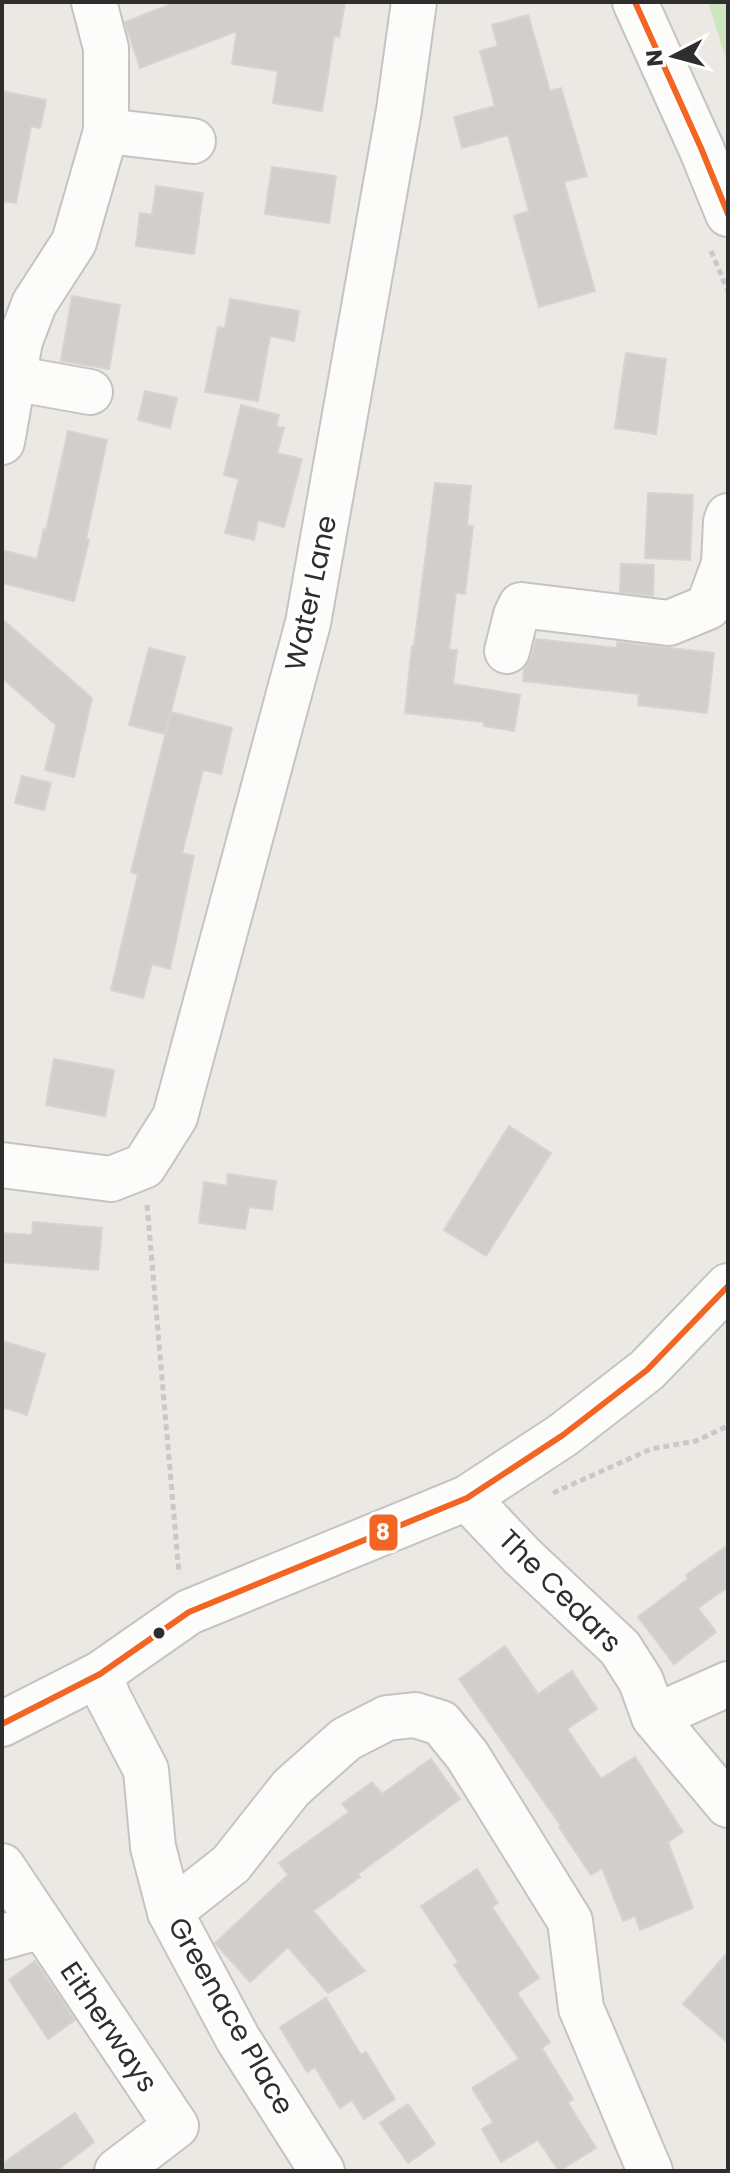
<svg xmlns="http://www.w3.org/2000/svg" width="730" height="2173" font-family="Poppins,sans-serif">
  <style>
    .green { fill: #cee6be }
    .building { fill: #d1cecb; stroke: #d7d4d0; stroke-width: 2 }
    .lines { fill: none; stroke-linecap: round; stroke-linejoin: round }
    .minor-casing { stroke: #c5c4c5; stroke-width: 48 }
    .path { stroke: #c9c9c8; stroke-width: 5; stroke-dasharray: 6 4; stroke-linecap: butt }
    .minor { stroke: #fcfcfb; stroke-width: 44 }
    .bus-1-casing { stroke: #fff; stroke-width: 12 }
    .bus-1 { stroke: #f26522; stroke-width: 6 }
    .bus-dot { fill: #2e2e2e; stroke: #fff; stroke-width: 3 }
    .labels { text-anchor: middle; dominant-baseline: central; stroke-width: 6; stroke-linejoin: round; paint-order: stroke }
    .street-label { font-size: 28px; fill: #2e2e2e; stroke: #fff }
    .line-badge { stroke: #fff; stroke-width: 3 }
    .badge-label { font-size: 22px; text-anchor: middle; font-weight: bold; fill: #fff }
  </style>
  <rect width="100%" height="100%" fill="#ece8e4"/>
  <path class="green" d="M708,2H728V65Z"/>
  <g class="building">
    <path d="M176,2H345L339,37L334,36L322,111L273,103L278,71L232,64L237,31L140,68L125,22Z"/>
    <path d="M528,15L550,91L561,88L587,176L564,182L595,291L539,307L514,216L529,211L508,135L462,148L454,117L495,106L480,51L498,46L492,25Z"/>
    <path d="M2,91L46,100L40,128L31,126L16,203L2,201Z"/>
    <path d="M272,167L336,176L329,223L265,214Z"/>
    <path d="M156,186L203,193L194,254L136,246L140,213L152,215Z"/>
    <path d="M72,296L120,305L109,369L61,361Z"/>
    <path d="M230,299L299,311L294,341L270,336L258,401L205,392L218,327L225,328Z"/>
    <path d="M626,353L666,359L656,434L615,428Z"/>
    <path d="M145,391L177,398L170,428L138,420Z"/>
    <path d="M241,405L279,415L276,427L284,428L277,453L302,459L284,527L258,520L254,540L225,533L239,479L224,475Z"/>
    <path d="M68,431L107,440L86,539L89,540L74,601L2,583V550L37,559L44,529L46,530Z"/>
    <path d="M435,483L471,486L467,525L473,526L465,594L456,593L449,650H457L453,684L520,695L514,731L484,726V722L405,713L412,646H414Z"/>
    <path d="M648,493L693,495L690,560L645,558Z"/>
    <path d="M621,564L654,565L653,596L620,592Z"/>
    <path d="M2,619L92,698L74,777L45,770L56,725L2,678Z"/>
    <path d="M536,639L617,648V642L714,653L707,713L638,705L639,694L523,681L524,669L531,657Z"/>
    <path d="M149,648L185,657L165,734L129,725Z"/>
    <path d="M171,712L232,728L221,774L203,770L182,853L194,856L170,969L152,964L143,998L111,990L138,874L131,872Z"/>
    <path d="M22,776L51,783L44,810L15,803Z"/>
    <path d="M54,1059L114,1070L105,1116L46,1105Z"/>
    <path d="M509,1126L551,1153L486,1256L444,1230Z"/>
    <path d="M228,1174L276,1181L272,1210L249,1207L245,1229L199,1223L204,1182L227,1186Z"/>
    <path d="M33,1222L102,1228L98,1270L2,1262V1233L32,1235Z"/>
    <path d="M2,1341L45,1354L27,1415L2,1407Z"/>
    <path d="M728,1545V1587L698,1608L716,1632L674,1664L638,1617L688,1579L686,1575Z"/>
    <path d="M505,1646L538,1694L572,1671L597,1709L567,1729L601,1779L635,1757L683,1832L668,1842L693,1908L640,1930L635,1916L623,1921L602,1868L591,1875L559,1827L561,1826L459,1679Z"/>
    <path d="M431,1759L460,1799L358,1874L360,1877L313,1911L365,1971L328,1993L288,1947L250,1982L215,1943L288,1875L279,1863L349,1812L342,1804L372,1782L382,1794Z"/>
    <path d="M477,1869L498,1903L492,1907L539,1978L517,1993L550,2042L542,2048L573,2099L568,2103L596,2148L559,2171L538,2140L501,2162L482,2129L493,2122L472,2088L519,2059L454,1965L458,1962L421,1906Z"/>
    <path d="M728,1952V2043L683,2004Z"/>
    <path d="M35,1961L75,2020L48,2039L9,1980Z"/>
    <path d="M326,1998L361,2055L366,2052L395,2099L364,2119L352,2100L340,2108L315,2067L307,2072L280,2027Z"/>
    <path d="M408,2104L435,2144L408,2163L380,2123Z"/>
    <path d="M75,2113L94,2142L56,2171H2V2164Z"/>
  </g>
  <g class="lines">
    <g class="minor-casing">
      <g id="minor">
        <path d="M635,2L701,148L728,214"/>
        <path d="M106,131L193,141"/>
        <path d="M12,378L90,392"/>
        <path d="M2,442L20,341L34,304L74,242L106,131V48L94,2"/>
        <path d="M507,651L516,615L521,605L669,623L708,607L724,564L726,522L728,516"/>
        <path d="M2,1165L111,1179L144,1166L175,1117L308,623L399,110L414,2"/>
        <path d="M467,1498L522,1556L620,1648L641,1681L654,1717L728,1805"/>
        <path d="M100,1674L108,1697L146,1770L153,1847L170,1912L238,2039L322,2171"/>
        <path d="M654,1717L728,1684"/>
        <path d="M2,1724L100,1674L189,1612L467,1498L563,1435L647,1370L728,1286"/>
        <path d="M2,1866L176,2126L117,2171"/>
        <path d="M170,1912L231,1864L291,1788L346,1739L387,1718L415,1715L441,1723L467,1755L570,1921L581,2008L650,2171"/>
        <path d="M2,1937L42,1926"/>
      </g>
    </g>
    <g class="path">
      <path d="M711,251L728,291"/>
      <path d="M147,1205L179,1574"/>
      <path d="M553,1493L651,1449L696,1441L728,1426"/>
    </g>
    <use href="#minor" class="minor"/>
    <g class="bus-1-casing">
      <g id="bus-1">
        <path d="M635,2L701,148L728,214"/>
        <path d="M2,1724L100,1674L189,1612L467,1498L563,1435L647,1370L728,1286"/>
      </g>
    </g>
    <use href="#bus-1" class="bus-1"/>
  </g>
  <circle class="bus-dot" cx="159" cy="1633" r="7"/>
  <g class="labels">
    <g class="street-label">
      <text transform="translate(311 593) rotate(-78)">Water Lane</text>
      <text transform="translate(560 1591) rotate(45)">The Cedars</text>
      <text transform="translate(231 2016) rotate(60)">Greenace Place</text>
      <text transform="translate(109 2027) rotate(56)">Eitherways</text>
    </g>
  </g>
  <rect class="line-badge" x="368" y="1513" width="31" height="39" rx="8" fill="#f26522"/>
  <g class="badge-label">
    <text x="383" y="1540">8</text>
  </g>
  <rect width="730" height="2173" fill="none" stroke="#2e2e2e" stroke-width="8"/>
  <g transform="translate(674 56) rotate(264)" stroke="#ffffff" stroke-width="6" paint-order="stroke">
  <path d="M0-6L14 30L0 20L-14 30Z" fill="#2e2e2e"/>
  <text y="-12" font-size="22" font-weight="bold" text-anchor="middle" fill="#2e2e2e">N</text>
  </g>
</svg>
